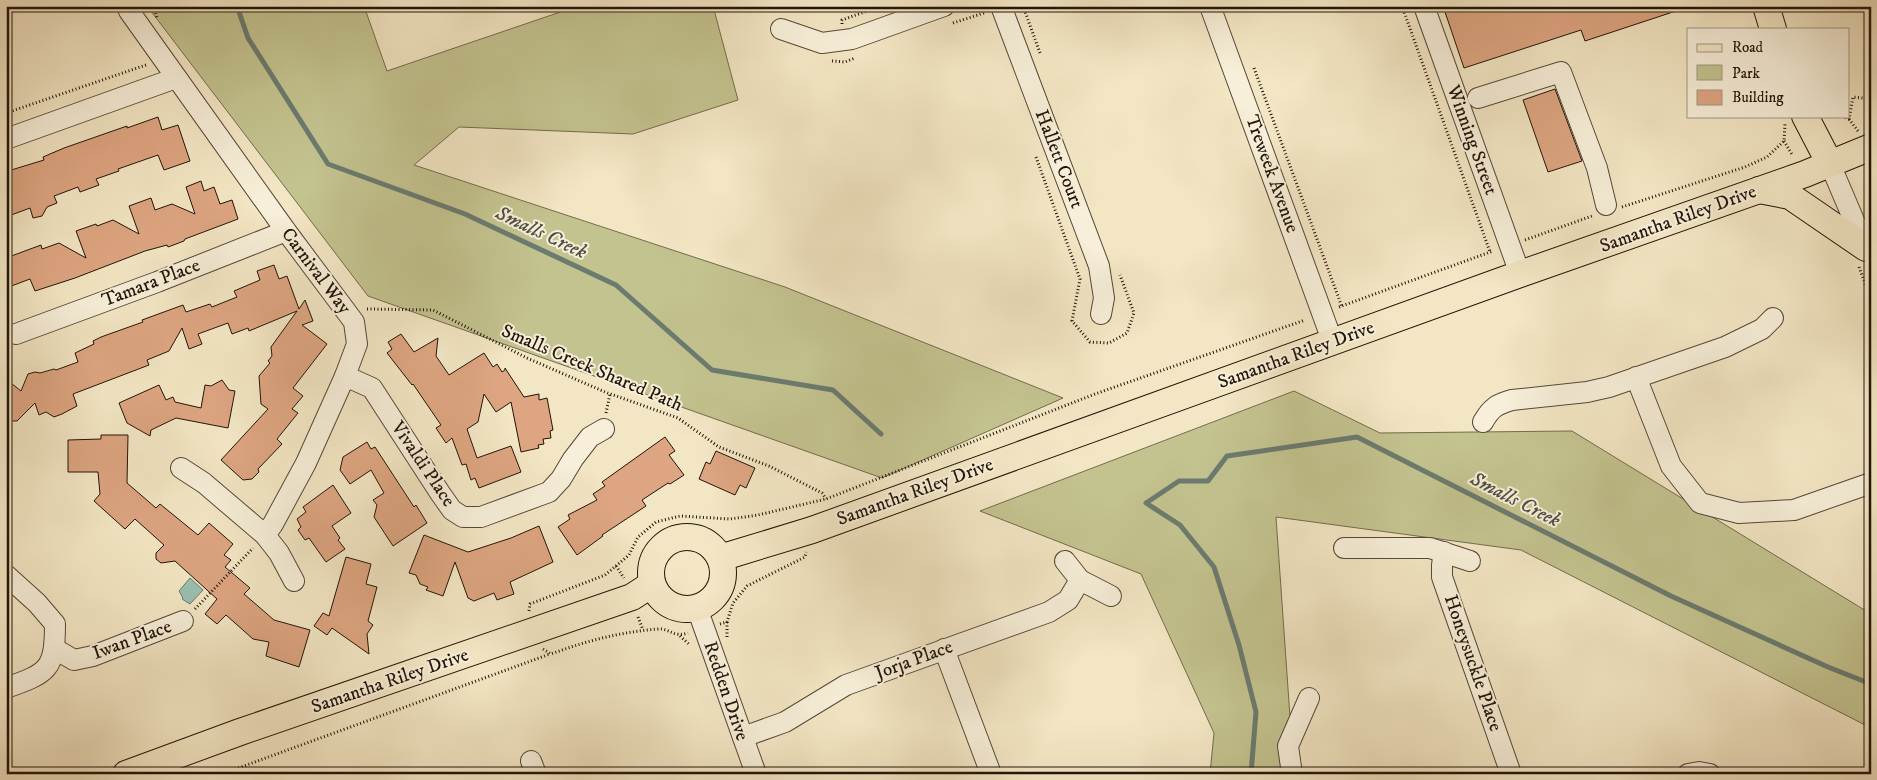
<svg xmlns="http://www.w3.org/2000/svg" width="1877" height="780" font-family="'IM FELL DW Pica',serif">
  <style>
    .green { fill: #c3c38f; stroke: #726c4c }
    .water { fill: #9bc0b3; stroke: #6b7b6f }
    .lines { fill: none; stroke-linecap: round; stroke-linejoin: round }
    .stream { stroke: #6b7b6f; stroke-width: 5 }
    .building { fill: #dda581; stroke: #221408 }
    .minor-casing { stroke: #564837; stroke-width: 22 }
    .major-casing { stroke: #221408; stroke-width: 28 }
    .path { stroke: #221408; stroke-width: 3; stroke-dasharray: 1 2.5; stroke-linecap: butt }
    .minor { stroke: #f7efd9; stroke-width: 20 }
    .major { stroke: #f3e6c4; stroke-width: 26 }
    .labels { text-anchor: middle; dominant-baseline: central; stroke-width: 4; stroke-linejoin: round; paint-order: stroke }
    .street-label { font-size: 19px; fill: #221408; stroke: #f7efd9 }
    .water-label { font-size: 20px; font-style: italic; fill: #4c5044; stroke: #f7efd9 }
  </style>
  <rect width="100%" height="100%" fill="#f3e6c4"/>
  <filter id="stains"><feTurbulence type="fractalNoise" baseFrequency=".004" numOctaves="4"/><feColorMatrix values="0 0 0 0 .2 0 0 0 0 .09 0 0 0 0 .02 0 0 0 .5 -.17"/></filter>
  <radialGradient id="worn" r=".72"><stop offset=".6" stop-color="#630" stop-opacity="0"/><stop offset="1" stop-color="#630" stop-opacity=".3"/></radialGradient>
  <g class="green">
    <path d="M147,6H364L387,71L578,6H713L738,100L633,134L459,127L414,165L785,287L1063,398L882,478L368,296Z"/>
    <path d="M1294,391L1380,433L1572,431L1871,614V728L1521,550L1276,517L1294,774H1210L1214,733L1141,574L980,511Z"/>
  </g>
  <path class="water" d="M190,578L203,590L190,604L182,599L183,598L179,591Z"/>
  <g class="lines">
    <g class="stream">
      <path d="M237,6L248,38L328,164L465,214L616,285L712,370L833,390L881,434"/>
      <path d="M1251,774L1256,712L1239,645L1214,567L1180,525L1146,503L1179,481H1208L1227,456L1357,437L1671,596L1828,667L1871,684"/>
    </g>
  </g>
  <g class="building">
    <path d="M1443,6H1682V9L1585,41L1581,30L1464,68Z"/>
    <path d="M1555,89L1582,161L1548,172L1523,100Z"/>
    <path d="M158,117L162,130L178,125L190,161L164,170L158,155L118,169L119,171L96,179L99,185L80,192L78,187L54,196L57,203L47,207L42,216L33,218L30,208L6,217V182L11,181L8,171L44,160L43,157L64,148L127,126V128Z"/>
    <path d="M201,181L204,191L214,187L220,204L232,200L238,219L185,239L184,241L168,247L167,245L145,251L75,278L35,291L30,279L6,288V258L41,245L42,249L59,243L86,258L76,231L96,224L97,226L113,220L139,234L129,206L151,198L155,210L172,204L195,214L186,187Z"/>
    <path d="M274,265L279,279L287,276L299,309L305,300L313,321L302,325L327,344L293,388L303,396L292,409L298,413L277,439L282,444L258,469L259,472L252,479L243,480L221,460L268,409L261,404L259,376L270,363L268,361L272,356L271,347L297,311L249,331L248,328L232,334L228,323L198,334L202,344L189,349L182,328L169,351L147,360L149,365L73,394L77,406L62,414L54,417L46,412L39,415L35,403L17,421H12L6,417V379L21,391L28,374L35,372L40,373L54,369L56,370L78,362L75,353L94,344L93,341L101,337L143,322L142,320L183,305L186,312L210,304L212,307L237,297L234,291L260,280L257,271Z"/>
    <path d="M401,334L414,352L438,338L436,356L449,375L484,353L493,367L497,364L502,372L505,370V368L524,397L539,394V400L547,398L553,430L550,431L551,438L543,439L544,444L538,445L539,448L521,452L511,402L496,412L484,394L478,422L467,429L477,458L511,446L521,472L479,488L475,478L471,480L466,464L462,465L452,438L446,443L436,428L441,425L413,384L412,385L387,353L392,349L388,342Z"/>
    <path d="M222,380L229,390L235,391L228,428L176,418L151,430L150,436L127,423L119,403L159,385L166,400L173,397L175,402L201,408L205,385L211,386Z"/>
    <path d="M101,435H128L127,483L156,508L160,504L198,535L209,523L233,544L224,555L231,560L225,567L250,588L244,594L274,620L310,630L299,667L266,656L269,642L253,639L226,615L217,624L205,614L217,599L175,561L161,563L156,559V553L164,545L135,519L125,529L94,501L100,494L98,472H68V440L101,439Z"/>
    <path d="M665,437L675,451L669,455L684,475L670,484L668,483L642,500L646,506L602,535L603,536L577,555L558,527L570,519L568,515L597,500L593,494L605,486L602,482Z"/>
    <path d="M367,442L371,449L375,447L414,507L416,505L427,523L393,546L374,517L377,505L373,500L384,493L371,470L350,484L340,470L343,457Z"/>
    <path d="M716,451L755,468L746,488L740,485L735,495L699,479L706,462L710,464Z"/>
    <path d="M333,485L351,513L332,526L340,538L338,540L345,549L326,562L309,538L305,540L298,530L301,527L297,519L306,512L303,507Z"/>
    <path d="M539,526L553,562L510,582L514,594L497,600L494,593L474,601L468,598L455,562L443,596L426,590L428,587L420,584L416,575L409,573L424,535L468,552L511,538Z"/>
    <path d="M346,557L371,564L366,584L377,587L368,621L373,625L367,634L369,654L332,628L327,635L314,626L323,613L329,616Z"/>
  </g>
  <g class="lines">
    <g class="minor-casing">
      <g id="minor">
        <path d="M128,6L129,11L286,231L354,322L357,344L345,376L306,463L273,524L265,535"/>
        <path d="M1001,6L1099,266L1104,298L1101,314"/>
        <path d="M1210,6L1333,343"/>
        <path d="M1424,6L1520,274"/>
        <path d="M781,29L822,43L852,39L944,6"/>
        <path d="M1478,98L1561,72L1597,168L1606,205"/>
        <path d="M6,139L176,78"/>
        <path d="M1830,164L1867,251"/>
        <path d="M16,334L157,282L286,231"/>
        <path d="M345,376L372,388L440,493L452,510L463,517H481L549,492L561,479L573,459L590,437L604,429"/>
        <path d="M1636,377L1671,466L1700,503L1739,513L1794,510L1871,483"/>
        <path d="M1483,422C1491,408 1497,404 1512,400L1587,392L1609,387L1725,347L1762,329L1773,318"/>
        <path d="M181,468L204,483L265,535L279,553L294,581"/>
        <path d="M1344,548H1430L1470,561"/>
        <path d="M1444,552L1442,565V577L1511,774"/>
        <path d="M1065,561L1080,580L1111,596"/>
        <path d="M6,575L37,603L55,624C55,670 48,673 6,688"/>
        <path d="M697,608L756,774"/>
        <path d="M55,649L74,660L93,656L183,621"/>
        <path d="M944,649L991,774"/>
        <path d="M743,737L785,722L846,685L1049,612L1068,600L1080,580"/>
        <path d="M531,761L536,774"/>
        <path d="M1292,774L1288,746L1309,698"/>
        <path d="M1688,774L1699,772L1710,774"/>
      </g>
    </g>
    <g class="major-casing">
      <g id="major">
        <path d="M1766,6L1773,29"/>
        <path d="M1805,116L1830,164"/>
        <path d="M1759,190L1790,196L1866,248"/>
        <circle cx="687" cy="573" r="36"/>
        <path d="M720,558L812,530L1520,274L1805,174L1871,147"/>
        <path d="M126,774L240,732L632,597L652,584"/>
      </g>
    </g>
    <g class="path">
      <path d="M154,6L157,18"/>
      <path d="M1023,6L1040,53"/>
      <path d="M1402,6L1490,252"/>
      <path d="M953,23L984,13"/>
      <path d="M842,24V20L881,6"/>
      <path d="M832,61L845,62L855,58"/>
      <path d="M1254,68L1342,307"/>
      <path d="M6,113L146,65"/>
      <path d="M1842,116L1849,119L1853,97L1871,99"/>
      <path d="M1849,119L1858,131"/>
      <path d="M1784,141L1793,156"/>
      <path d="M1036,157L1080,279L1072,321L1090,342L1109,343L1127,333L1134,313L1120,275"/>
      <path d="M1871,190V193"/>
      <path d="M1622,207L1745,167L1767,157L1784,141L1785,124"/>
      <path d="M1525,240L1592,216"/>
      <path d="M1859,267L1871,300"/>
      <path d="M1339,307L1493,251"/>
      <path d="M367,309L433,310L527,358L605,392L678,418L719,447L769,466L822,493L826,499"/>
      <path d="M606,413L610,394"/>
      <path d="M616,566L624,578"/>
      <path d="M195,609L253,548"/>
      <path d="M529,611L530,604L605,575L629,555L638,537L656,522L680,516L730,519L758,515L826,499L1095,394L1305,320"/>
      <path d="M638,617L643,630"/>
      <path d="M727,622V637"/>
      <path d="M720,624L727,622L733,603L747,586L805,557L806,552"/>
      <path d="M680,636L690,645"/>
      <path d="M543,649L551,654C586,641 620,632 658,629C670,628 673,638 688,633"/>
      <path d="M222,774L550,654"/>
    </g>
    <use href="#minor" class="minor"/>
    <use href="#major" class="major"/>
  </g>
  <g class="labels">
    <g class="street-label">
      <text transform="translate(1472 140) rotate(70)">Winning Street</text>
      <text transform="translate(1059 159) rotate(69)">Hallett Court</text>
      <text transform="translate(1272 174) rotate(70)">Treweek Avenue</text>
      <text transform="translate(1678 219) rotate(-20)">Samantha Riley Drive</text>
      <text transform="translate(316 271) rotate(53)">Carnival Way</text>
      <text transform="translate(151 283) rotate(-21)">Tamara Place</text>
      <text transform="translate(1296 355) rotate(-20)">Samantha Riley Drive</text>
      <text transform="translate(592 368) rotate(23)">Smalls Creek Shared Path</text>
      <text transform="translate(423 464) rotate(56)">Vivaldi Place</text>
      <text transform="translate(915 492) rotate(-20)">Samantha Riley Drive</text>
      <text transform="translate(132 640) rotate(-20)">Iwan Place</text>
      <text transform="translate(914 660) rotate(-20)">Jorja Place</text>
      <text transform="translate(1473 663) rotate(71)">Honeysuckle Place</text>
      <text transform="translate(390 681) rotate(-19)">Samantha Riley Drive</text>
      <text transform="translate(726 691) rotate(71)">Redden Drive</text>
    </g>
    <g class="water-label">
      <text transform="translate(541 233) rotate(25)">Smalls Creek</text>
      <text transform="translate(1515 500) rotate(27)">Smalls Creek</text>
    </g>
  </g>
  <rect width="1877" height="780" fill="none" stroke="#f3e6c4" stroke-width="25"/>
  <rect x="8" y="8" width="1862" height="765" fill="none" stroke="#221408" stroke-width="2.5"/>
  <rect x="12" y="12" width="1852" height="755" fill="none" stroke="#221408"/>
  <rect x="1687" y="28" width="162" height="90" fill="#f7efd9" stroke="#a29785"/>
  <rect x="1697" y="44" width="25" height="8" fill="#f3e6c4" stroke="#a29785"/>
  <text x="1732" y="52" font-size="15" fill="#221408">Road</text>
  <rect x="1697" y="65" width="25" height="15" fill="#c3c38f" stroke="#a29785"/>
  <text x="1732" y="78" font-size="15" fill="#221408">Park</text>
  <rect x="1697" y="90" width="25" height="15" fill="#dda581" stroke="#a29785"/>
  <text x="1732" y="102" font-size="15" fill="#221408">Building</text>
  <rect width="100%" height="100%" filter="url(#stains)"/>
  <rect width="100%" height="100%" fill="url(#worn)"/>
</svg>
